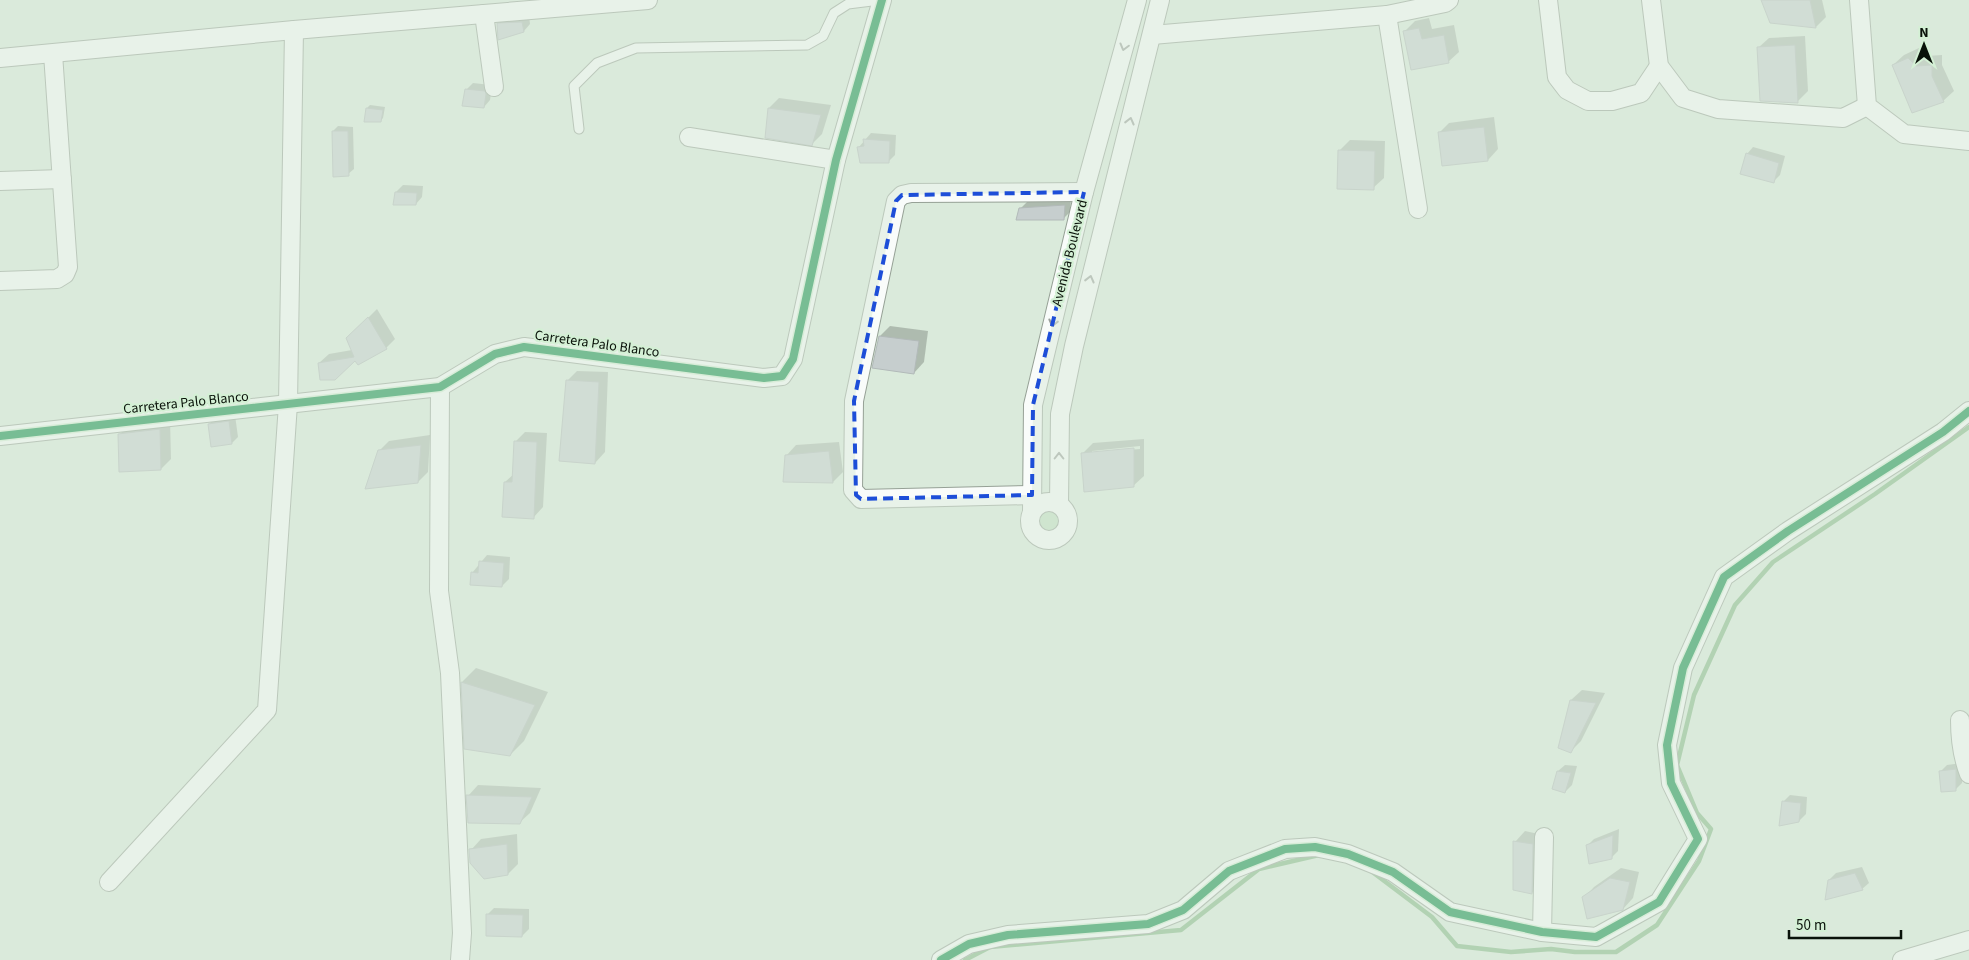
<svg xmlns="http://www.w3.org/2000/svg" width="1969" height="960" font-family="'Source Sans 3',sans-serif">
  <style>
    .green { fill: #c0e0c1 }
    .shadow { fill: #0003; fill-rule: evenodd }
    .lines { fill: none; stroke-linecap: round; stroke-linejoin: round }
    .stream { stroke: #81b784; stroke-width: 4.5 }
    .building { fill: #c6cece; stroke: #b2bab9 }
    .lane-casing { stroke: #96a196; stroke-width: 11 }
    .street-casing { stroke: #96a196; stroke-width: 20 }
    .lane { stroke: #f9fcfa; stroke-width: 9 }
    .street { stroke: #f9fcfa; stroke-width: 18 }
    .cycleway-casing { stroke: #d4f0d5; stroke-width: 11 }
    .cycleway { stroke: #00873e; stroke-width: 8 }
    .oneway { stroke: #999e9a }
    .marked { fill: none; stroke: #1d4ed8; stroke-width: 4; stroke-dasharray: 10 6; stroke-linejoin: round }
    .labels { text-anchor: middle; dominant-baseline: central; stroke-width: 4.5; stroke-linejoin: round; paint-order: stroke }
    .street-label { font-size: 14px; fill: #091209; stroke: #d4f0d5 }
  </style>
  <rect width="100%" height="100%" fill="#daeadb"/>
  <circle class="green" cx="1049" cy="521" r="15"/>
  <g class="shadow">
    <path d="M1764,0H1822L1826,17L1816,27Z"/>
    <path d="M529,16L530,24L524,31L498,24L505,17Z"/>
    <path d="M1429,18L1432,29L1454,25L1459,52L1448,62L1405,31L1415,21Z"/>
    <path d="M1805,36L1808,91L1797,102L1758,48L1769,38Z"/>
    <path d="M1919,48L1927,56L1942,55V65L1954,91L1943,101L1893,65L1904,55Z"/>
    <path d="M473,83L491,85L492,87L490,100L484,107L466,90Z"/>
    <path d="M779,98L831,105L822,134L812,144L769,108Z"/>
    <path d="M370,105L385,107L383,118L380,121L367,108Z"/>
    <path d="M1494,117L1498,149L1488,160L1439,133L1449,123Z"/>
    <path d="M338,126L353,127L354,169L348,174L333,131Z"/>
    <path d="M871,133L896,135L895,155L889,161L859,147Z"/>
    <path d="M1350,140L1385,141L1384,178L1373,188L1340,150Z"/>
    <path d="M1753,147L1785,156L1780,175L1774,181L1747,154Z"/>
    <path d="M403,185L423,186L422,197L416,204L396,192Z"/>
    <path d="M1071,199L1070,212L1063,219L1021,208L1027,202Z"/>
    <path d="M377,309L395,339L386,348L356,358L319,363L329,354L352,350L347,339Z"/>
    <path d="M890,326L928,331L924,362L914,373L880,336Z"/>
    <path d="M577,371L608,372L605,452L595,463L567,381Z"/>
    <path d="M235,415L238,437L232,443L209,424L216,417Z"/>
    <path d="M170,419L171,459L161,469L120,434L130,424Z"/>
    <path d="M525,432L547,433L543,507L533,518L505,482L514,474L515,442Z"/>
    <path d="M430,435L428,472L418,482L379,451L389,441Z"/>
    <path d="M1144,439V476L1133,486L1082,454L1093,443ZM1140,446V449L1092,453V451Z"/>
    <path d="M839,442L843,472L833,482L786,456L796,445Z"/>
    <path d="M487,555L510,557L509,579L502,586L472,573Z"/>
    <path d="M476,668L548,692L524,741L510,755L465,748L462,682Z"/>
    <path d="M1582,690L1605,693L1581,741L1571,751V700Z"/>
    <path d="M1962,763V783L1955,790L1940,772L1947,765Z"/>
    <path d="M1565,765L1577,766L1572,785L1565,792L1558,771Z"/>
    <path d="M478,785L541,788L530,813L519,823L468,796Z"/>
    <path d="M1790,795L1807,797L1806,814L1799,821L1783,802Z"/>
    <path d="M1619,829L1618,851L1611,858L1588,845L1594,839Z"/>
    <path d="M1525,831L1543,835L1542,883L1532,893L1515,842Z"/>
    <path d="M517,834L518,864L508,874L471,850L481,839Z"/>
    <path d="M1862,867L1869,883L1862,889L1829,880L1836,873Z"/>
    <path d="M1621,868L1639,872L1633,898L1623,909L1584,898L1594,887Z"/>
    <path d="M494,908L529,909V929L522,936L488,914Z"/>
  </g>
  <g class="lines">
    <g class="stream">
      <path d="M1371,871L1432,917L1457,946L1511,952L1551,949L1575,952H1616L1657,925L1699,861L1711,829L1697,813L1677,765L1694,695L1735,605L1773,562L1875,494L1969,427"/>
      <path d="M965,960L990,947L1181,930L1259,869L1319,855"/>
    </g>
  </g>
  <g class="building">
    <path d="M1761,0H1810L1816,28L1770,23Z"/>
    <path d="M522,22L524,32L498,40L497,23Z"/>
    <path d="M1419,28L1422,39L1444,35L1449,63L1411,70L1403,31Z"/>
    <path d="M1795,45L1798,103L1760,101L1757,47Z"/>
    <path d="M1908,58L1916,66L1932,65V76L1944,102L1912,113L1892,65Z"/>
    <path d="M465,89L485,91L486,94L484,108L462,106Z"/>
    <path d="M366,108L383,110L381,122H364Z"/>
    <path d="M768,108L821,115L812,146L765,138Z"/>
    <path d="M1484,127L1488,161L1442,166L1438,132Z"/>
    <path d="M332,131H348L349,176L333,177Z"/>
    <path d="M863,139L890,141L889,163H860L857,147L864,146Z"/>
    <path d="M1338,150L1375,151L1374,190L1337,189Z"/>
    <path d="M1746,153L1779,163L1774,183L1740,174Z"/>
    <path d="M395,192L417,193L416,205H393Z"/>
    <path d="M1065,205L1064,220H1016L1019,208Z"/>
    <path d="M368,317L387,349L358,365L355,361L335,380H320L318,363L354,357L346,338Z"/>
    <path d="M879,336L919,341L914,374L872,368Z"/>
    <path d="M566,380L599,382L595,464L559,461Z"/>
    <path d="M229,421L232,444L211,447L208,424Z"/>
    <path d="M160,429L161,470L119,472L118,434Z"/>
    <path d="M514,441L537,442L534,519L502,517L504,482H512Z"/>
    <path d="M421,445L418,483L365,489L378,450Z"/>
    <path d="M1134,448V487L1084,492L1081,453Z"/>
    <path d="M829,451L833,483L783,482L785,455Z"/>
    <path d="M479,561L504,563L502,587L470,585L471,572L478,573Z"/>
    <path d="M461,682L535,705L510,756L464,749Z"/>
    <path d="M1570,700L1596,703L1571,753L1558,748Z"/>
    <path d="M1956,769V791L1941,792L1939,771Z"/>
    <path d="M1557,771L1571,773L1565,793L1552,789Z"/>
    <path d="M466,795L532,797L520,824L468,823Z"/>
    <path d="M1782,801L1801,803L1799,822L1779,826Z"/>
    <path d="M1613,835L1612,859L1589,864L1586,845Z"/>
    <path d="M1513,841L1533,844L1532,894L1513,890Z"/>
    <path d="M507,844L508,875L484,879L470,863L469,849Z"/>
    <path d="M1855,873L1863,890L1825,900L1828,880Z"/>
    <path d="M1610,878L1630,882L1623,910L1587,919L1582,897Z"/>
    <path d="M486,914L523,915L522,937L486,936Z"/>
  </g>
  <g class="lines">
    <g class="lane-casing">
      <path id="lane" d="M579,129L574,86L597,63L636,48L807,45L823,36L834,13L848,4L880,0"/>
    </g>
    <g class="street-casing">
      <g id="street">
        <path d="M1548,0L1557,77L1567,90L1588,101H1612L1641,93L1659,66"/>
        <path d="M1651,0L1659,66L1683,98L1718,109L1843,118L1867,106"/>
        <path d="M1859,0L1867,106L1904,134L1969,141"/>
        <path d="M484,14L494,87"/>
        <path d="M1387,15L1418,209"/>
        <path d="M1152,35L1387,15L1445,3L1449,0"/>
        <path d="M0,58L294,30L648,0"/>
        <path d="M689,137L836,160"/>
        <path d="M0,181L62,179"/>
        <path d="M0,281L57,279L65,274L68,267L53,54"/>
        <path d="M440,387L439,591L450,673L462,933L460,960"/>
        <path d="M0,436L440,387L495,354L524,347L764,378L782,376L793,359L836,160L882,0"/>
        <path d="M1032,495L861,499L853,490L854,401L896,201L902,195L911,193L1084,192"/>
        <circle cx="1049" cy="521" r="19"/>
        <path d="M1059,504L1060,414L1074,346L1160,0"/>
        <path d="M1032,511L1033,405L1084,192L1137,0"/>
        <path d="M1960,720C1960,740 1962,756 1969,774"/>
        <path d="M109,882L267,710L288,404L294,30"/>
        <path d="M1542,932L1544,837"/>
        <path d="M941,960L969,944L1008,935L1148,924L1183,910L1229,871L1285,849L1315,847L1348,854L1393,872L1450,912L1542,932L1596,937L1659,902L1698,839L1671,783L1667,745L1683,668L1724,577L1788,531L1943,432L1969,411"/>
        <path d="M1902,960L1969,940"/>
      </g>
    </g>
    <use href="#lane" class="lane"/>
    <use href="#street" class="street"/>
    <g class="cycleway-casing">
      <g id="cycleway">
        <path d="M0,436L440,387L495,354L524,347L764,378L782,376L793,359L836,160L882,0"/>
        <path d="M941,960L969,944L1008,935L1148,924L1183,910L1229,871L1285,849L1315,847L1348,854L1393,872L1450,912L1542,932L1596,937L1659,902L1698,839L1671,783L1667,745L1683,668L1724,577L1788,531L1943,432L1969,411"/>
      </g>
    </g>
    <use href="#cycleway" class="cycleway"/>
  </g>
  <defs><path id="oneway-chevron" d="M-2-3.5L2.5 0L-2 3.5" fill="none" stroke-width="1.6" stroke-linecap="round" stroke-linejoin="round" transform="scale(1.25)"/></defs>
  <g class="oneway">
    <use href="#oneway-chevron" transform="translate(1124 47) rotate(105)"/>
    <use href="#oneway-chevron" transform="translate(1130 121) rotate(-76)"/>
    <use href="#oneway-chevron" transform="translate(1090 279) rotate(-76)"/>
    <use href="#oneway-chevron" transform="translate(1053 323) rotate(104)"/>
    <use href="#oneway-chevron" transform="translate(1059 456) rotate(-90)"/>
  </g>
  <path d="M0 0H1969V960H0ZM1084,192L1033,405L1032,495L861,499L856,495L854,401L896,201L902,195Z" fill="#daeadb" fill-opacity=".55" fill-rule="evenodd"/>
  <path class="marked" d="M1084,192L1033,405L1032,495L861,499L856,495L854,401L896,201L902,195Z"/>
  <g class="labels">
    <g class="street-label">
      <text transform="translate(1070 253) rotate(-76)">Avenida Boulevard</text>
      <text transform="translate(597 344) rotate(8)">Carretera Palo Blanco</text>
      <text transform="translate(186 403) rotate(-6)">Carretera Palo Blanco</text>
    </g>
  </g>
  <g transform="translate(1924 45)" stroke="#d4f0d5" stroke-width="4" paint-order="stroke">
  <path d="M0-4L9 19L0 12L-9 19Z" fill="#091209"/>
  <text y="-8" font-size="14" font-weight="bold" text-anchor="middle" fill="#091209">N</text>
  </g>
  <path d="M1789 930v8h112v-8" fill="none" stroke="#091209" stroke-width="2.5"/>
  <text x="1796" y="930" font-size="15" fill="#091209" stroke="#d4f0d5" stroke-width="4" paint-order="stroke">50 m</text>
</svg>
